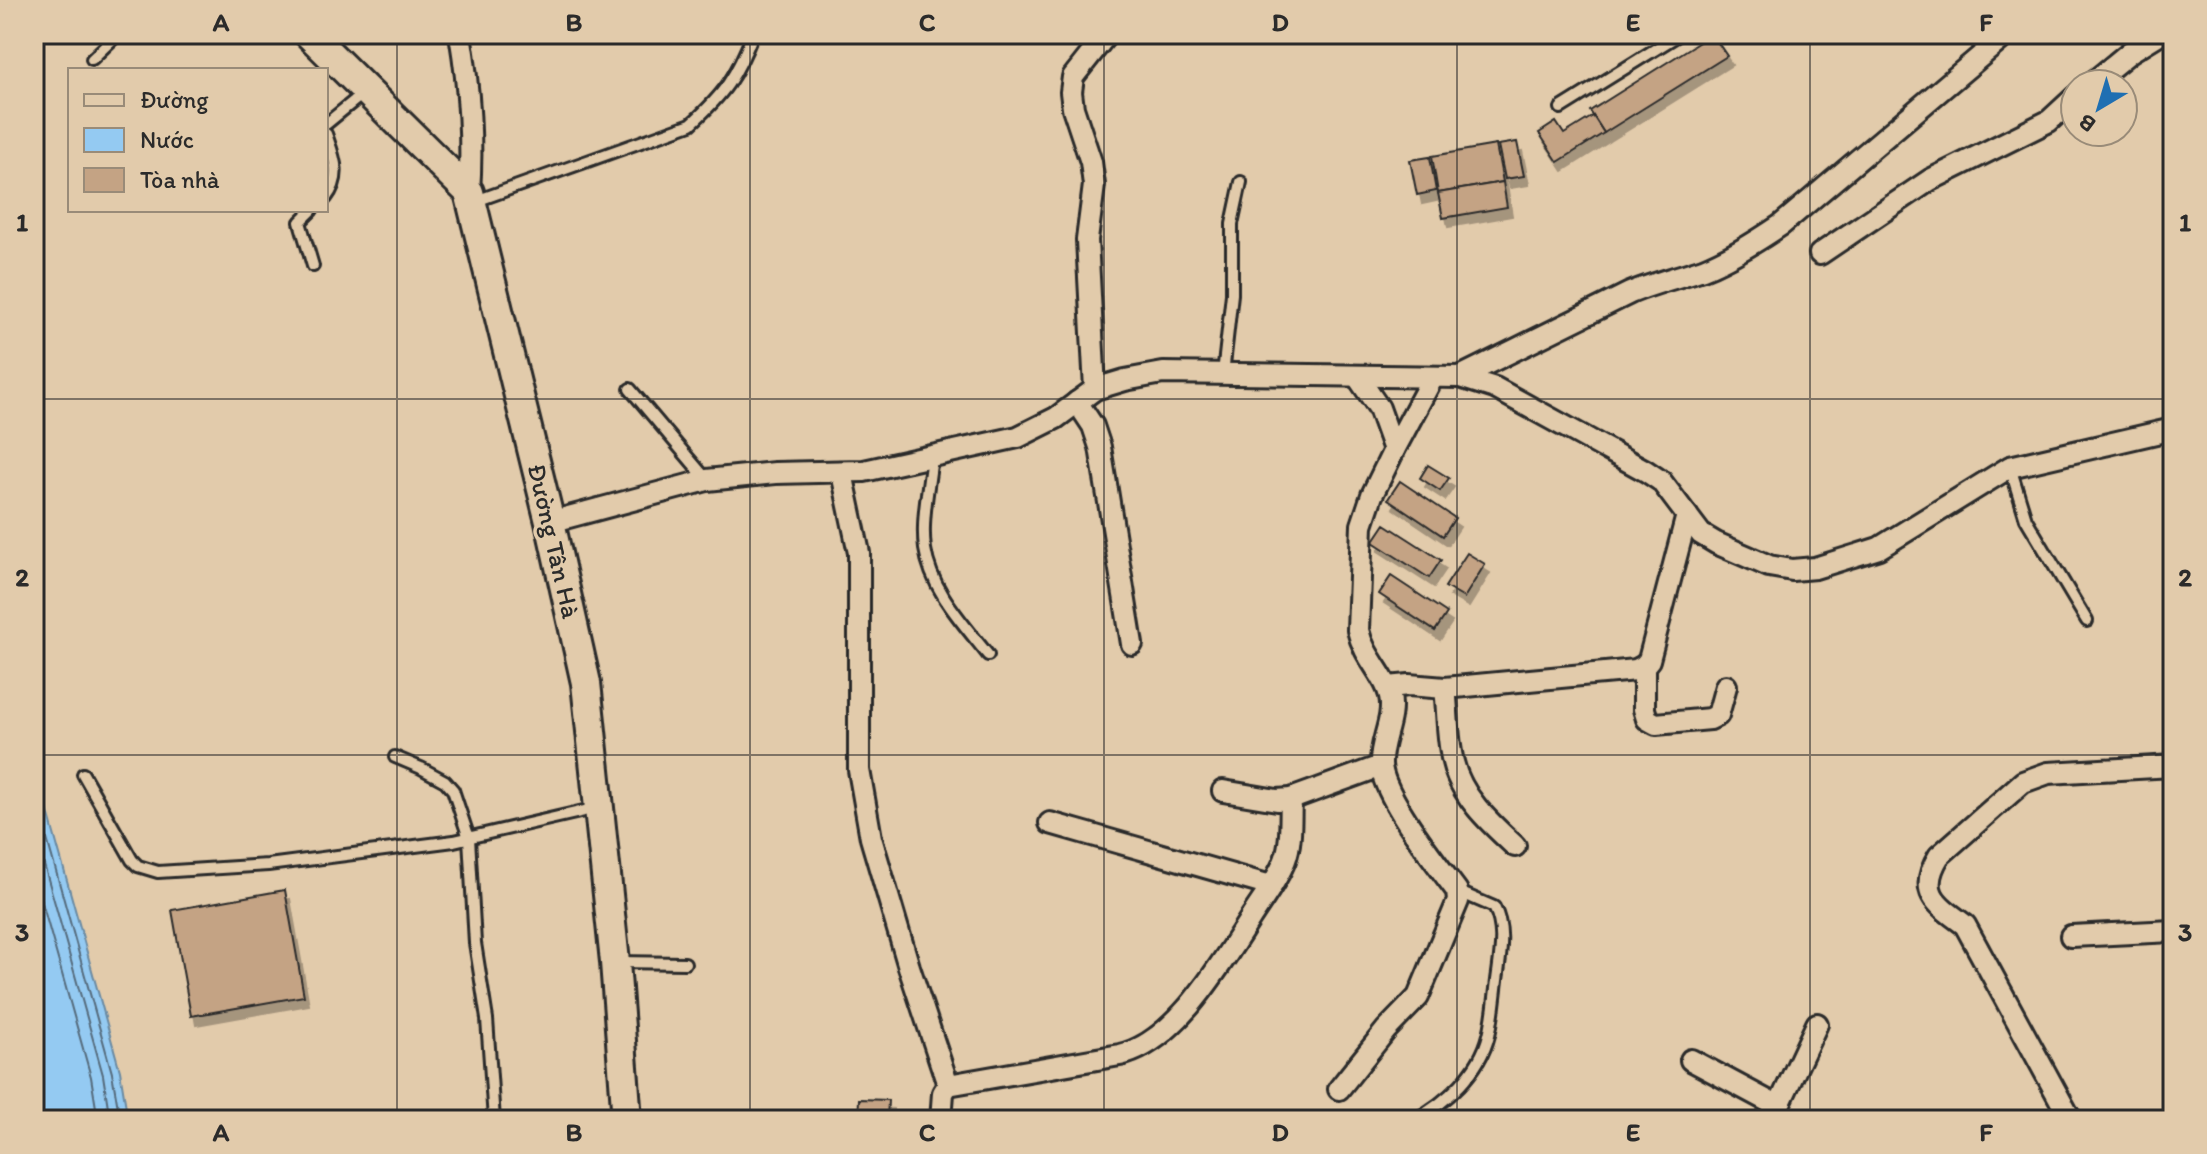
<svg xmlns="http://www.w3.org/2000/svg" width="2207" height="1154" font-family="Itim,sans-serif">
  <style>
    .water { fill: #94caf2; stroke: #6a8aa2; stroke-width: 2 }
    .lines { fill: none; stroke-linecap: round; stroke-linejoin: round }
    .shore { stroke: #556b7b; stroke-width: 2 }
    .building { fill: #c4a384; stroke: #2b2b2b; stroke-width: 2; filter: url(#shadow) }
    .service-casing { stroke: #2b2b2b; stroke-width: 16 }
    .minor-casing { stroke: #2b2b2b; stroke-width: 26 }
    .secondary-casing { stroke: #2b2b2b; stroke-width: 34 }
    .service { stroke: #e2cbab; stroke-width: 10 }
    .minor { stroke: #e2cbab; stroke-width: 20 }
    .secondary { stroke: #e2cbab; stroke-width: 28 }
    .grid { fill: none; stroke: #2b2b2b; stroke-width: 2; stroke-opacity: 0.55 }
    .labels { text-anchor: middle; dominant-baseline: central; stroke-width: 7; stroke-linejoin: round; paint-order: stroke }
    .street-label { font-size: 26px; fill: #2b2b2b; stroke: #e2cbab }
    .neatline { fill: none; stroke: #2b2b2b; stroke-width: 3 }
    .grid-label { font-size: 26px; text-anchor: middle; font-weight: bold; fill: #2b2b2b }
  </style>
  <defs>
    <filter id="shadow"><feDropShadow dx="5" dy="9" stdDeviation="0" flood-color="#0004"/></filter>
  </defs>
  <rect width="100%" height="100%" fill="#e2cbab"/>
  <filter id="ink" filterUnits="userSpaceOnUse"><feTurbulence type="fractalNoise" baseFrequency=".0125" numOctaves="2"/><feDisplacementMap in="SourceGraphic" scale="16" xChannelSelector="R" yChannelSelector="G"/><feConvolveMatrix kernelMatrix="1 2 1 2 8 2 1 2 1" color-interpolation-filters="sRGB"/></filter>
  <g filter="url(#ink)">
    <path class="water" d="M34,762L120,1071L128,1120H34Z"/>
    <g class="lines">
      <g class="shore">
        <path d="M34,792L112,1073L120,1120"/>
        <path d="M34,829L103,1075L110,1120"/>
        <path d="M34,874L91,1077L98,1120"/>
      </g>
    </g>
    <g class="building">
      <path d="M1712,34L1727,56L1604,133L1590,111Z"/>
      <path d="M1593,116L1604,133L1558,162L1539,133L1556,122L1564,134Z"/>
      <path d="M1517,142L1524,176L1505,179L1498,145Z"/>
      <path d="M1496,145L1503,182L1438,193L1432,156Z"/>
      <path d="M1430,157L1436,191L1417,195L1410,160Z"/>
      <path d="M1503,182L1507,207L1443,218L1438,193Z"/>
      <path d="M1428,465L1449,478L1440,491L1420,478Z"/>
      <path d="M1400,481L1455,518L1443,536L1388,499Z"/>
      <path d="M1385,524L1441,560L1429,578L1373,542Z"/>
      <path d="M1467,553L1485,564L1464,598L1445,587Z"/>
      <path d="M1391,576L1447,613L1435,631L1379,594Z"/>
      <path d="M285,890L304,996L191,1016L172,910Z"/>
      <path d="M859,1099L888,1100L887,1120H858Z"/>
    </g>
    <g class="lines">
      <g class="service-casing">
        <g id="service">
          <path d="M92,59L118,34"/>
          <path d="M1561,108L1680,34"/>
          <path d="M326,124L365,92"/>
          <path d="M326,134C334,157 343,176 326,198"/>
          <path d="M473,202L691,124C725,93 736,77 753,34"/>
          <path d="M312,210L300,222L313,266"/>
          <path d="M1223,374L1232,294V224L1241,182"/>
          <path d="M630,389L707,480"/>
          <path d="M932,456C929,485 921,520 925,549C931,590 963,623 988,655"/>
          <path d="M2010,467L2026,519L2087,621"/>
          <path d="M395,757L421,768L445,781L453,790L469,838L475,943L487,1019L494,1120"/>
          <path d="M83,774L132,860L138,866L158,872L268,865L454,841L597,808"/>
          <path d="M617,962L685,963"/>
          <path d="M1414,1120C1446,1103 1480,1072 1489,1035C1494,1015 1495,993 1498,973C1501,951 1505,927 1494,907L1457,891"/>
        </g>
      </g>
      <g class="minor-casing">
        <g id="minor">
          <path d="M460,34C469,88 473,137 469,192"/>
          <path d="M2091,84L2130,52L2159,34"/>
          <path d="M1820,254L1930,180L2049,121L2075,97"/>
          <path d="M1460,377L1630,293C1654,283 1679,277 1703,269C1731,258 1756,242 1781,225L2007,34"/>
          <path d="M1095,389L1087,240L1094,185L1091,162L1073,108L1071,92L1073,77L1107,34"/>
          <path d="M1077,402L1093,426L1100,447L1132,644"/>
          <path d="M1394,450L1433,377"/>
          <path d="M842,473L859,553V770L871,838L909,967L948,1085"/>
          <path d="M1687,515L1649,660L1644,666V709L1647,719L1656,724L1710,719L1718,715L1726,686"/>
          <path d="M550,522L707,480L775,473L864,471L1018,437L1056,418L1095,389L1125,380L1163,373L1460,377L1495,388L1646,471L1661,481L1701,534L1716,543L1769,566L1792,570L1815,568L1879,548L2010,467L2173,429"/>
          <path d="M1388,687L1409,685L1445,688L1636,670L1644,666"/>
          <path d="M1445,688C1448,713 1447,739 1453,762C1461,797 1490,823 1515,846"/>
          <path d="M1223,791L1277,800L1291,799L1381,766"/>
          <path d="M1050,823L1271,886"/>
          <path d="M2071,936L2173,931"/>
          <path d="M1691,1060L1779,1107"/>
          <path d="M1339,1089L1386,1030L1418,997L1458,901L1457,891C1437,864 1382,795 1381,764C1380,741 1395,719 1390,696C1385,674 1364,658 1358,630L1362,525L1372,495L1394,450L1379,408L1357,376"/>
          <path d="M941,1120L943,1093L948,1085L1120,1055C1175,1043 1221,964 1250,919C1262,900 1277,881 1285,860C1292,842 1290,819 1291,799"/>
          <path d="M1772,1120L1817,1024"/>
          <path d="M2071,1120L1965,925C1936,904 1917,892 1939,856L2023,782L2048,773L2173,766"/>
        </g>
      </g>
      <g class="secondary-casing">
        <path id="secondary" d="M309,34L469,192L550,522L586,683L615,962L627,1120"/>
      </g>
      <use href="#service" class="service"/>
      <use href="#minor" class="minor"/>
      <use href="#secondary" class="secondary"/>
    </g>
  </g>
  <path class="grid" d="M397,34V1120M750,34V1120M1104,34V1120M1457,34V1120M1810,34V1120M34,399H2173M34,755H2173"/>
  <g class="labels">
    <g class="street-label">
      <text transform="translate(554 541) rotate(77)">Đường Tân Hà</text>
    </g>
  </g>
  <rect width="2207" height="1154" fill="none" stroke="#e2cbab" stroke-width="88"/>
  <rect x="68" y="68" width="260" height="144" fill="#e2cbab" stroke="#998b78" stroke-width="2"/>
  <rect x="84" y="94" width="40" height="12" fill="#e2cbab" stroke="#998b78" stroke-width="2"/>
  <text x="140" y="108" font-size="24" fill="#2b2b2b">Đường</text>
  <rect x="84" y="128" width="40" height="24" fill="#94caf2" stroke="#998b78" stroke-width="2"/>
  <text x="140" y="148" font-size="24" fill="#2b2b2b">Nước</text>
  <rect x="84" y="168" width="40" height="24" fill="#c4a384" stroke="#998b78" stroke-width="2"/>
  <text x="140" y="188" font-size="24" fill="#2b2b2b">Tòa nhà</text>
  <g transform="translate(2099 108) rotate(218)"><circle r="38" fill="#e2cbab" stroke="#998b78" stroke-width="2"/>
  <path d="M0-6L14 30L0 20L-14 30Z" fill="#1f6fb2"/>
  <text y="-12" font-size="22" font-weight="bold" text-anchor="middle" fill="#2b2b2b">B</text>
  </g>
  <rect x="44" y="44" width="2119" height="1066" class="neatline"/>
  <g class="grid-label">
    <text x="221" y="31">A</text>
    <text x="574" y="31">B</text>
    <text x="927" y="31">C</text>
    <text x="1280" y="31">D</text>
    <text x="1633" y="31">E</text>
    <text x="1986" y="31">F</text>
    <text x="22" y="231">1</text>
    <text x="2185" y="231">1</text>
    <text x="22" y="586">2</text>
    <text x="2185" y="586">2</text>
    <text x="22" y="941">3</text>
    <text x="2185" y="941">3</text>
    <text x="221" y="1141">A</text>
    <text x="574" y="1141">B</text>
    <text x="927" y="1141">C</text>
    <text x="1280" y="1141">D</text>
    <text x="1633" y="1141">E</text>
    <text x="1986" y="1141">F</text>
  </g>
</svg>
